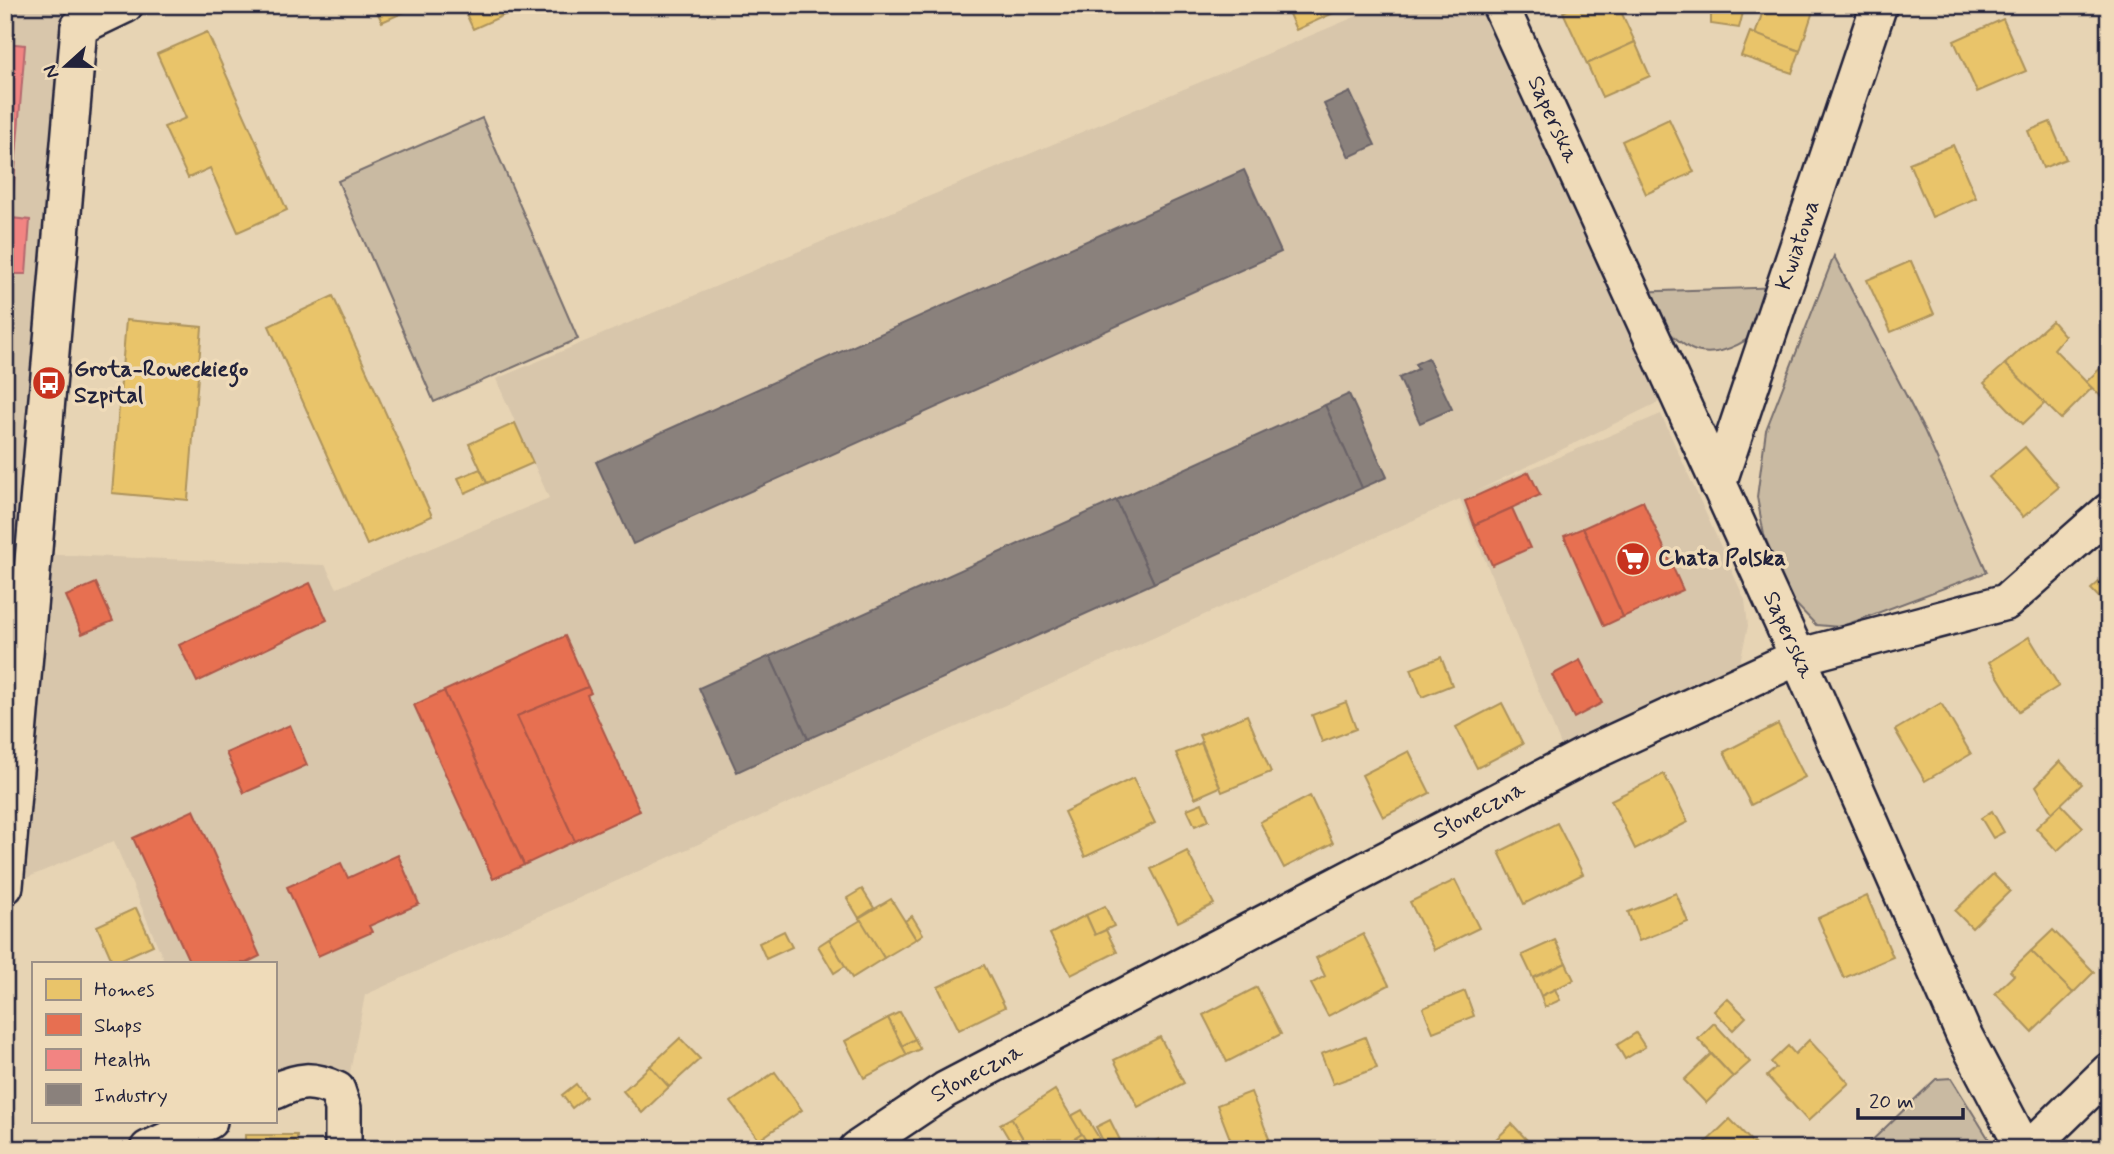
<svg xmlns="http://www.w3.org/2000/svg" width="2114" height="1154" font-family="Mynerve,sans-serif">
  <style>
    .built { fill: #d8c6ab }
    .green { fill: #c9baa2; stroke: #766e6e; stroke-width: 2 }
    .homes { fill: #e9c46a; stroke: #ad935c; stroke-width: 2 }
    .shops { fill: #e76f51; stroke: #ac584a; stroke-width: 2 }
    .health { fill: #f28482; stroke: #b4676d; stroke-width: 2 }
    .industry { fill: #8a817c; stroke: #6b6468; stroke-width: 2 }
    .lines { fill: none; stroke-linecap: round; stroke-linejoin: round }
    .minor-casing { stroke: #22223b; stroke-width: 40 }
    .minor { stroke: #efdbb9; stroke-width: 35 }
    .labels { text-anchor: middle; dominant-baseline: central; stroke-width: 7; stroke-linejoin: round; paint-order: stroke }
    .street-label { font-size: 23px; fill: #22223b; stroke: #efdbb9 }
    .poi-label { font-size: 23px; font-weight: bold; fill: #22223b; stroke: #efdbb9; text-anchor: start }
  </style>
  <rect width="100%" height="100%" fill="#e7d4b4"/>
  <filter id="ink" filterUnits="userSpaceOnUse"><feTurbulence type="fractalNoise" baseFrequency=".0143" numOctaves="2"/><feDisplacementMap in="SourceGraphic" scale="14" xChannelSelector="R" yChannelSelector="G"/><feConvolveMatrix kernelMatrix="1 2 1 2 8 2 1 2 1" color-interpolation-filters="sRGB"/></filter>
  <g filter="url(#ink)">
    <path class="built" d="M5,5H62L79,27L34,554L325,565L337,588L549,498L496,379L1383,5H1500L1677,393L1477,491L1661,414L1745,600L1748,626L1740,662L1563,750L1460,499L365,995L343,1108L337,1090L275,1091V963H165L114,841L5,887Z"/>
    <g class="green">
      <path d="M482,118L578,339L434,402L338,181Z"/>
      <path d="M1834,256L1925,432L1987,572L1840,627L1816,625L1790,598L1764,535L1757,497L1766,430Z"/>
      <path d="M1784,287C1781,296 1779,311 1773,318C1756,337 1722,359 1696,351C1675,344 1647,308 1631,292Z"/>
      <path d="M1951,1078L1995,1149H1863L1936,1079Z"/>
    </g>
    <g class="homes">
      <path d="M374,5H415L416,7L382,22Z"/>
      <path d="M462,5H521L522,7L473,29Z"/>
      <path d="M1285,5H1351L1296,30Z"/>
      <path d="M1577,5H1618L1635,42L1587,64L1563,12Z"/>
      <path d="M1711,5H1745L1739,28L1711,24Z"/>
      <path d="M1765,5H1815L1800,51L1755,35Z"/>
      <path d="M2003,19L2026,71L1977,92L1954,41Z"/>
      <path d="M207,32L287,210L238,232L210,168L188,178L164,127L186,118L157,54Z"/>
      <path d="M1750,32L1800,51L1792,73L1741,56Z"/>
      <path d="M1635,42L1650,76L1602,97L1587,64Z"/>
      <path d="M1669,119L1694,172L1646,194L1622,141Z"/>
      <path d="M2050,122L2066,159L2043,168L2028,131Z"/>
      <path d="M1953,145L1976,198L1932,217L1909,163Z"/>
      <path d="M1911,261L1934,314L1891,332L1867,280Z"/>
      <path d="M333,296L432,516L367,545L269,326Z"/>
      <path d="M126,320L202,327L188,500L112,493Z"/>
      <path d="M2052,321L2065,336L2054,349L2092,388L2061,419L2005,364Z"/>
      <path d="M2109,360V404L2086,382Z"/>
      <path d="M2005,364L2045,403L2023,424L1984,383Z"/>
      <path d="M515,423L533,463L487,483L469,444Z"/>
      <path d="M2025,447L2059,487L2023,517L1989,477Z"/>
      <path d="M480,469L487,483L465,493L458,478Z"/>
      <path d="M2109,573V608L2091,589Z"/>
      <path d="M2029,637L2059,686L2019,711L1989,662Z"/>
      <path d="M1441,657L1452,685L1422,697L1411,669Z"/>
      <path d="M1346,702L1356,729L1322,742L1312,715Z"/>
      <path d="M1502,703L1523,744L1477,768L1456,727Z"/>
      <path d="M1941,703L1971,754L1925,781L1895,730Z"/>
      <path d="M1247,715L1271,772L1222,792L1199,735Z"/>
      <path d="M1778,724L1805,777L1751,805L1724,752Z"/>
      <path d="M1201,743L1220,787L1195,798L1176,753Z"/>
      <path d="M1409,751L1430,793L1383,817L1362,775Z"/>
      <path d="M2060,761L2082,784L2052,813L2036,786Z"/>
      <path d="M1664,774L1688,822L1635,849L1611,800Z"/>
      <path d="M1133,778L1155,823L1085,857L1064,812Z"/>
      <path d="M1310,796L1333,843L1284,868L1260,822Z"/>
      <path d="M1202,803L1209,820L1195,826L1187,809Z"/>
      <path d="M2061,804L2083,827L2057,851L2036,828Z"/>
      <path d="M1992,811L2004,832L1993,838L1981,818Z"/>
      <path d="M1557,823L1583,874L1524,904L1499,852Z"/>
      <path d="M1187,851L1214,904L1178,922L1151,869Z"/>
      <path d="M1993,874L2010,891L1972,928L1955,911Z"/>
      <path d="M1455,880L1479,928L1434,950L1410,902Z"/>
      <path d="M862,889L874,908L859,918L847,898Z"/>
      <path d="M1676,893L1688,922L1639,941L1628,912Z"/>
      <path d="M1867,896L1893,957L1844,978L1818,918Z"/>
      <path d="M891,899L916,939L884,958L859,918Z"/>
      <path d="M1105,906L1114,926L1095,935L1086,915Z"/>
      <path d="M136,908L153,945L113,963L97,926Z"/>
      <path d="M1086,915L1095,935L1106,930L1117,952L1071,975L1050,934Z"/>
      <path d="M912,916L923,934L916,939L905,921Z"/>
      <path d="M861,920L884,958L852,978L829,939Z"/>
      <path d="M2053,930L2094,972L2073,993L2031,951Z"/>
      <path d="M784,931L792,947L766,959L759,943Z"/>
      <path d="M1363,934L1389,985L1328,1016L1311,984L1325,976L1316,958Z"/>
      <path d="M829,939L845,966L834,973L818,946Z"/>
      <path d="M1555,940L1566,963L1533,978L1522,955Z"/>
      <path d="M2031,951L2073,993L2032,1032L1995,993L2014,975L2010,971Z"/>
      <path d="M1566,963L1574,980L1541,996L1533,978Z"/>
      <path d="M984,965L1005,1007L959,1030L938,987Z"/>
      <path d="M1257,987L1281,1034L1227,1062L1203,1015Z"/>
      <path d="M1555,989L1560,1000L1545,1007L1541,996Z"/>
      <path d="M1465,991L1474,1016L1433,1032L1423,1008Z"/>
      <path d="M1727,998L1746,1017L1733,1030L1714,1011Z"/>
      <path d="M900,1012L915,1039L902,1046L888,1018Z"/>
      <path d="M888,1018L907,1055L864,1078L845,1041Z"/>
      <path d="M1714,1023L1750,1062L1733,1077L1698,1039Z"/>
      <path d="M1636,1033L1645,1047L1625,1059L1617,1045Z"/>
      <path d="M1160,1037L1184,1083L1138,1107L1114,1060Z"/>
      <path d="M1365,1037L1377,1068L1333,1084L1321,1054Z"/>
      <path d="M680,1038L700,1059L669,1087L650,1066Z"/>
      <path d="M915,1039L920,1049L907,1055L902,1046Z"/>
      <path d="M1809,1040L1849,1083L1808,1121L1767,1076L1776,1068L1771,1062L1788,1046L1795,1054Z"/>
      <path d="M1711,1054L1733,1077L1706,1103L1684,1080Z"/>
      <path d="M650,1066L669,1087L642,1113L623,1091Z"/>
      <path d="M775,1072L802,1110L759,1140L731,1102Z"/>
      <path d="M576,1084L586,1097L572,1108L562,1095Z"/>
      <path d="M1055,1090L1082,1134L1058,1149H1029L1011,1118Z"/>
      <path d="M1251,1092L1260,1115L1273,1149H1234L1217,1105Z"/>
      <path d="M1082,1110L1099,1138L1088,1145L1071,1116Z"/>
      <path d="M1011,1118L1029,1149H1015L1000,1124Z"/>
      <path d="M1730,1119L1759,1149H1699Z"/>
      <path d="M1110,1120L1122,1144L1107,1149L1096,1127Z"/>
      <path d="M1512,1124L1527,1140L1518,1149H1500L1493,1142Z"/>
      <path d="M1082,1134L1091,1149H1058Z"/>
      <rect x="245" y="1135" width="52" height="14"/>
      <path d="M1159,1139L1164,1149H1140Z"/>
    </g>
    <g class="shops">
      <path d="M1529,472L1540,495L1474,525L1465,501Z"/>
      <path d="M1643,501L1683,590L1623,617L1583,528Z"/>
      <path d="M1512,508L1530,548L1492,565L1474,525Z"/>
      <path d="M1583,528L1623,617L1604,626L1564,536Z"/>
      <path d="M96,583L113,621L82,634L66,596Z"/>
      <path d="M310,583L327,620L197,682L179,645Z"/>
      <path d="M565,636L588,687L517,716L575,841L524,865L444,691Z"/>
      <path d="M1580,660L1602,703L1574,718L1552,675Z"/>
      <path d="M588,687L591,693L587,695L640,811L575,841L517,716Z"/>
      <path d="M444,691L524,865L493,879L414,705Z"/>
      <path d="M290,725L307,765L244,793L226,753Z"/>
      <path d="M194,810L260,956L246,963H190L133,838Z"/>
      <path d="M398,855L419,904L369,926L372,932L318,956L287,887L341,863L348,878Z"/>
    </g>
    <path class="health" d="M5,43L25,45L11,218L30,220L26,274H7L5,296Z"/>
    <g class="industry">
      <path d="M1350,92L1375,145L1349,157L1324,104Z"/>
      <path d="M1244,170L1281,252L633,544L596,462Z"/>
      <path d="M1428,358L1452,409L1420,423L1399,378L1418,369L1415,364Z"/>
      <path d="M1349,394L1387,477L1362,488L1325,405Z"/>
      <path d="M1325,405L1362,488L1154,583L1116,500Z"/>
      <path d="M1116,500L1154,583L808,739L770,656Z"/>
      <path d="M770,656L808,739L737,772L699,688Z"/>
    </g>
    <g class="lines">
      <g class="minor-casing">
        <g id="minor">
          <path id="s1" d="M1500,5L1798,657L1964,1035L2024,1149"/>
          <path d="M79,27L125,5"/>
          <path id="s2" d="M1718,484L1879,5"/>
          <path d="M5,886L79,27"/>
          <path d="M275,1091C299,1080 312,1078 337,1090L343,1108V1149"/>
          <path d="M148,1149L209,1121"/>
          <path id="s3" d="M857,1149L945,1090L1586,755L1798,657L2006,602L2109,511"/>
          <path d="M2029,1149L2109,1071"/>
        </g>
      </g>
      <use href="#minor" class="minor"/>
    </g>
  </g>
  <defs>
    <g id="bus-disc" transform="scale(1.75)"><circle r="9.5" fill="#c8321e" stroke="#efdbb9"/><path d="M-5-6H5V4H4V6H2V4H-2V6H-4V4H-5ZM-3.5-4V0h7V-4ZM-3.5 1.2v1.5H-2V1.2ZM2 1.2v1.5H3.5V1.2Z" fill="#fff"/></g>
    <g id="supermarket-disc" transform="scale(1.75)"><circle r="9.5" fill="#c8321e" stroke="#efdbb9"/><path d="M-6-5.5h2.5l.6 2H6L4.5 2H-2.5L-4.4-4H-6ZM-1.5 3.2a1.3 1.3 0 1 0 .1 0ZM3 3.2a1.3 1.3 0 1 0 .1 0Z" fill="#fff"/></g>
  </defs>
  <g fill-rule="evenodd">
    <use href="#bus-disc" x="49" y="383"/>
    <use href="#supermarket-disc" x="1633" y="559"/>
  </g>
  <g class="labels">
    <g class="street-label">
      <text stroke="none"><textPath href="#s1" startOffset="126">Saperska</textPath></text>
      <text stroke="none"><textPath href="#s2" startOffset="252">Kwiatowa</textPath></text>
      <text stroke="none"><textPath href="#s1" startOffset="693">Saperska</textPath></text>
      <text stroke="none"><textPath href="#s3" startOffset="709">Słoneczna</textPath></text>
      <text stroke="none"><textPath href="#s3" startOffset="142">Słoneczna</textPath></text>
    </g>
    <g class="poi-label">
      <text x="74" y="370">Grota-Roweckiego<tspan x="74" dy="26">Szpital</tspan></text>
      <text x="1658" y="559">Chata Polska</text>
    </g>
  </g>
  <rect width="2114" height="1154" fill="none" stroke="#efdbb9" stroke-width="28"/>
  <rect x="14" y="14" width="2086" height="1126" fill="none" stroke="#22223b" stroke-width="2.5" filter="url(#ink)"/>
  <rect x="32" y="962" width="245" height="161" fill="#efdbb9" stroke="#9d9187" stroke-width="2"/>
  <rect x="46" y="979" width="35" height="21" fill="#e9c46a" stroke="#9d9187" stroke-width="2"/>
  <text x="94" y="996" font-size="21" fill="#22223b">Homes</text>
  <rect x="46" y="1014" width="35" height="21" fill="#e76f51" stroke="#9d9187" stroke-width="2"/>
  <text x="94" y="1032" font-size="21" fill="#22223b">Shops</text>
  <rect x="46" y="1049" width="35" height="21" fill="#f28482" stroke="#9d9187" stroke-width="2"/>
  <text x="94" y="1066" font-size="21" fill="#22223b">Health</text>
  <rect x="46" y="1084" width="35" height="21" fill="#8a817c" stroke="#9d9187" stroke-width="2"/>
  <text x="94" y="1102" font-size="21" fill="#22223b">Industry</text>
  <g transform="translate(66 66) rotate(249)" stroke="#efdbb9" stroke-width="5" paint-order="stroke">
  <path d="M0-5L12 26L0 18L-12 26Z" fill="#22223b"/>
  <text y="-10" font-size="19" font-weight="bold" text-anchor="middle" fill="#22223b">N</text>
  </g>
  <path d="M1858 1108v10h105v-10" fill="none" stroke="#22223b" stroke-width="3.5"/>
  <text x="1869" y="1108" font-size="21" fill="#22223b" stroke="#efdbb9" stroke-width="5" paint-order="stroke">20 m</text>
</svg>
